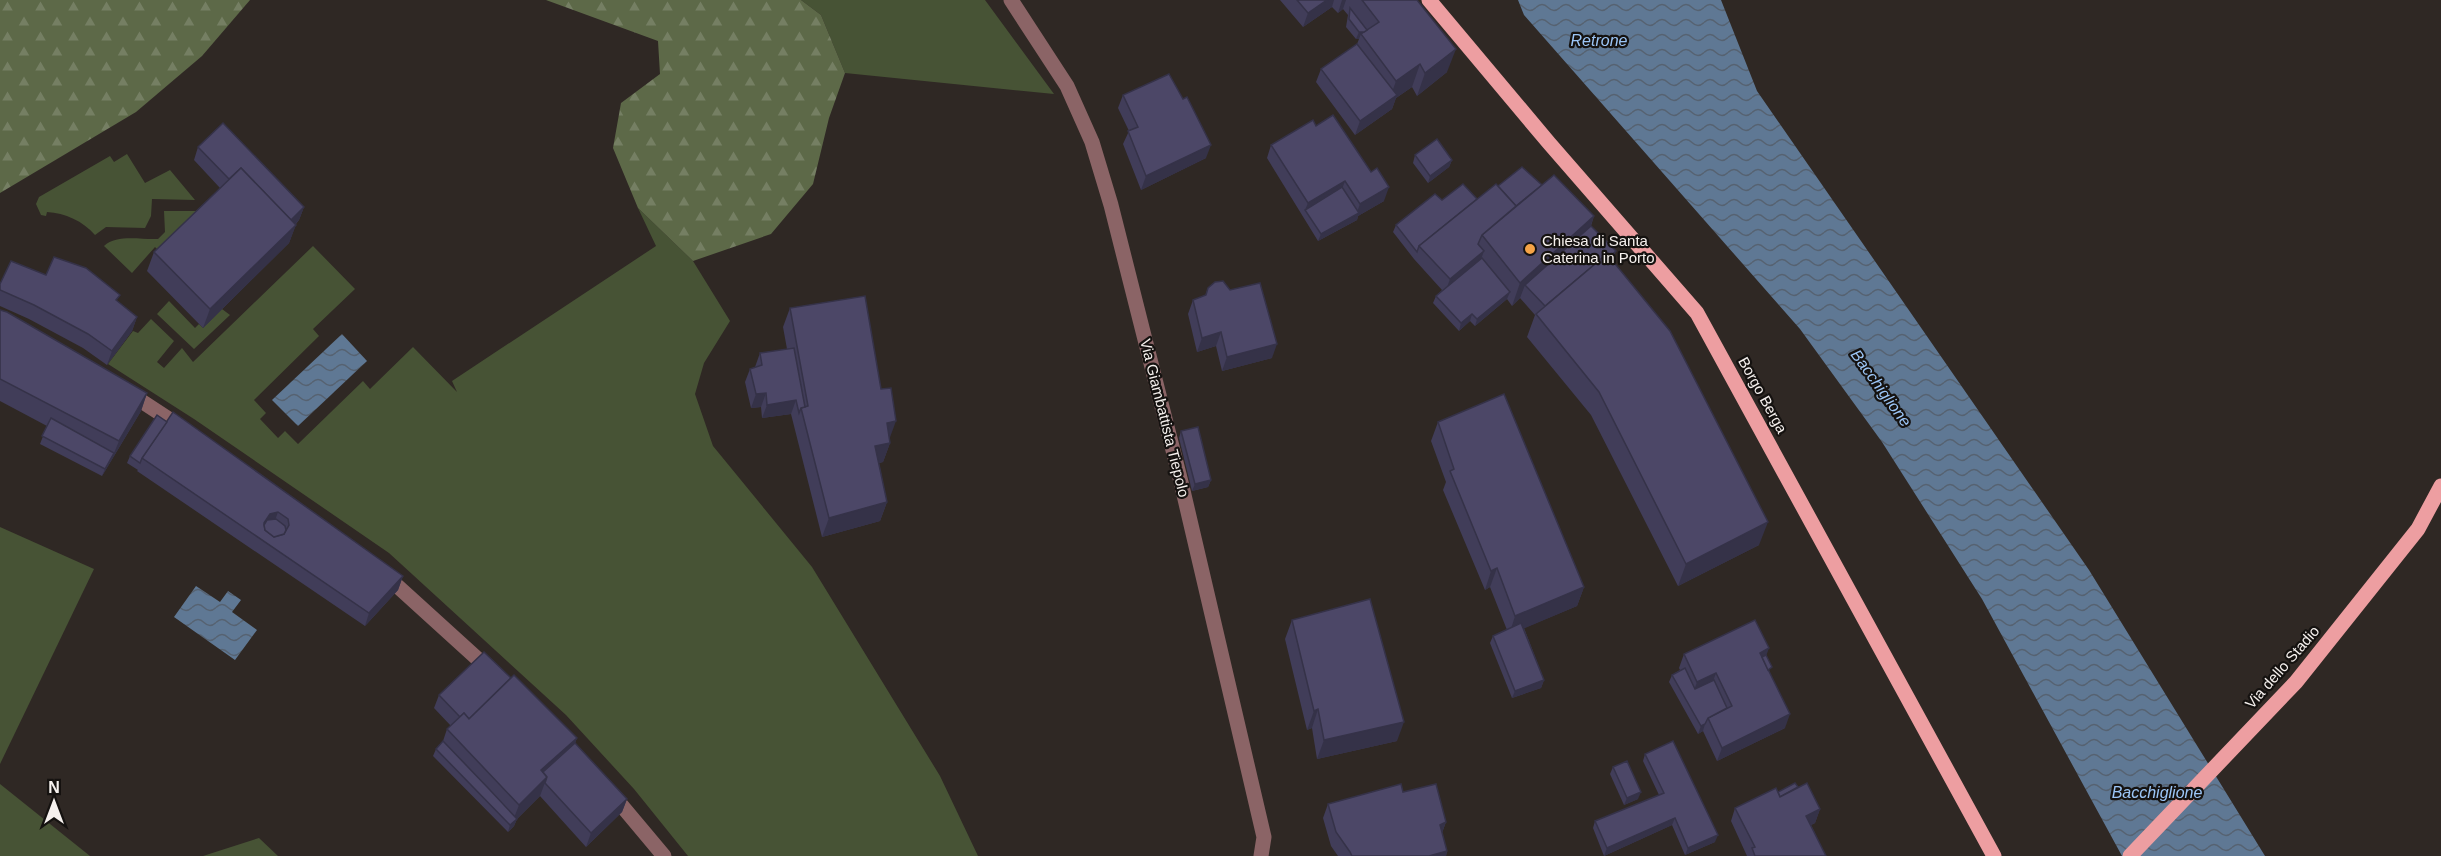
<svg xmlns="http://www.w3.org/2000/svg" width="2441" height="856" font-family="Helvetica,sans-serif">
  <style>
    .grass { fill: #475335 }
    .forest { fill: url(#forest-firs) }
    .water { fill: url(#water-waves) }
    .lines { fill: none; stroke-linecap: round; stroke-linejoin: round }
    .minor { stroke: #8b6466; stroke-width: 15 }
    .major { stroke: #ed9ea1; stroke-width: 15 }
    .wall { fill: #413d59 }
    .shaded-wall { fill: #353248 }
    .building { fill: #4c4767; stroke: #353248; stroke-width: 1.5; fill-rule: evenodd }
    .poi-dot { fill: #f5a346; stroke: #151210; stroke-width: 2 }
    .labels { text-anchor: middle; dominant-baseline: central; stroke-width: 4.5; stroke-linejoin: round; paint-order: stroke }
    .poi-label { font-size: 15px; fill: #f6f1ee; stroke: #151210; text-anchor: start }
    .street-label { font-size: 15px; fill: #f6f1ee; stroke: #151210 }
    .water-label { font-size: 16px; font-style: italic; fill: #9cc6f7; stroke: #151210 }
  </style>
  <defs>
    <pattern id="forest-firs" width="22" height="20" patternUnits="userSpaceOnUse" patternTransform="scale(1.5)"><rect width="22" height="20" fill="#5d6948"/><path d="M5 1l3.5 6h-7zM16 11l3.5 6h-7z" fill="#757f63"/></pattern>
    <pattern id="water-waves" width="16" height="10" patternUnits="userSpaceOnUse" patternTransform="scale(1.5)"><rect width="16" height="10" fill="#5f7894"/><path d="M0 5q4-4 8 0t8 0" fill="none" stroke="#566271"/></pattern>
  </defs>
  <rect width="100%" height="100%" fill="#2f2824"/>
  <g class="grass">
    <path d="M801,0H985L1054,94L845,73L821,15Z"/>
    <path d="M127,154L145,183L170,170L195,200L152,199L151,216L145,228L106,227L95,235C83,221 65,213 47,212L46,216L41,215L36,204L39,197L110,156L114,162Z"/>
    <path d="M638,208L693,261L730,321L704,363L695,394L713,446L812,567L940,776L978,856H688L634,789L566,715L389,553L194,419L108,364L133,331L138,333L151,319L174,341L157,362L164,368L182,348L193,362L313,246L355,289L313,329L319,336L254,400L266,413L260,419L278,438L285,431L298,444L363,381L370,389L413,347L457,392L452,381L656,246Z"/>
    <path d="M164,211H202L163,255L155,247L132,273L104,246C117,234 141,240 158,239L165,232Z"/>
    <path d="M169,301L195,328L199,324L203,328L222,309L230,315L194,349L157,314Z"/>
    <path d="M0,527L94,569L0,764Z"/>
    <path d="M0,784L90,856H0Z"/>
    <path d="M259,838L278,856H203Z"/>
  </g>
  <g class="forest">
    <path d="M0,0H250L202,56L136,112L0,193Z"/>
    <path d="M546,0H801L821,15L845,73L829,118L813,184L771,234L693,261L638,208L613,148L621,103L660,74L658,41Z"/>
  </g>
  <g class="water">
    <path d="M1518,0H1721L1757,91L2089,570L2265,856H2122L1982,599L1882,442L1800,329L1524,15Z"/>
    <path d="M342,334L367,361L298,426L272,400Z"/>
    <path d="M196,586L220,602L228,591L241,600L232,612L257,630L235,660L174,617Z"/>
  </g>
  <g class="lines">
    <g class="minor">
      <path d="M1011,0L1067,86L1092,142L1111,205L1181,482L1264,837L1261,856"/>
      <path d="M126,391L184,429"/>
      <path d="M383,573L492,672"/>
      <path d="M612,794L664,856"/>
    </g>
    <g class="major">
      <path d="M1429,0L1549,143L1697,313L1994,856"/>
      <path d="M2130,856L2296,682L2418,529L2441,486"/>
    </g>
  </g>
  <g class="wall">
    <path d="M1280,0H1417L1447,72L1417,96L1412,87L1396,98L1392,109L1355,135L1316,82L1321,69L1357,44L1359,39H1356L1346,27L1348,15L1343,9L1338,13L1332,7L1303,27Z"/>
    <path d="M1123,95L1206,158L1141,190L1123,144L1129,131L1118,108Z"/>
    <path d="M1316,126L1384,201L1358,216L1357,220L1318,241L1267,158L1271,145Z"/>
    <path d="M198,147L304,207L299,220L296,224L289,243L203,328L147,271L154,252L220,188L194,160Z"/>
    <path d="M1415,155L1452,160L1449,167L1428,183L1413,163Z"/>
    <path d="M1542,185L1594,216L1591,226L1613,262L1759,545L1678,586L1591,415L1527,337L1535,315L1520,298L1512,306L1507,299L1475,326L1470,321L1459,331L1433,303L1436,296L1442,290L1414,259L1393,232L1396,225L1442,200L1477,199L1498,186Z"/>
    <path d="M46,275L117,301L137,317L132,331L107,365L83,348L29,319L0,306V284Z"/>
    <path d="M1208,288L1230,290L1272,358L1222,371L1216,346L1197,352L1188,314L1193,300L1205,296Z"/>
    <path d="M790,308L890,439V443L883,462L879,463L887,502L880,521L822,537L791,414L762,418L761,407L751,408L745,382L750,369L755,367L760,353L787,349L783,327Z"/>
    <path d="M0,310L147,393L141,411L102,476L40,444L47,426L0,401Z"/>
    <path d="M157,415L403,576L398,590L365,626L137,471L138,470L127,463L130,456Z"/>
    <path d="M1438,422L1584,587L1577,606L1524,628L1544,680L1541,688L1512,698L1490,643L1493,636L1507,630L1490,587L1485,590L1443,490L1446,482L1431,441Z"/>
    <path d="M1181,431L1211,480L1208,487L1192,491L1179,438Z"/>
    <path d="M1292,620L1397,741L1317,759L1312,728L1307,730L1285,639Z"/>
    <path d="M1684,654L1766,655L1770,674L1785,728L1717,761L1703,731L1698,734L1669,682L1672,675L1680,670L1679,668Z"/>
    <path d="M511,678L577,738L575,743L627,799L622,812L586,847L540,796L517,819L514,826L508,832L433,756L436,749L443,741L447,729L451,726L434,708L439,695Z"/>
    <path d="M1645,754L1715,842L1685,855L1672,825L1604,856L1593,828L1595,821L1659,795L1643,761Z"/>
    <path d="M1613,767L1638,799L1624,805L1610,774Z"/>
    <path d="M1798,787L1820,809L1815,823L1811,825L1826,856H1747L1731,821L1735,808L1778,792Z"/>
    <path d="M1403,792L1446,822L1442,833L1447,851L1446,856H1338L1331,846L1323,818L1328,804Z"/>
  </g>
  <g class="shaded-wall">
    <path d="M1327,0H1334L1332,7L1303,27L1308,13Z"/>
    <path d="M1342,0H1346L1343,9L1338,13Z"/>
    <path d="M1359,32L1370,33L1361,34L1359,39H1356Z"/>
    <path d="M1456,49L1447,72L1417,96L1425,73Z"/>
    <path d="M1420,64L1412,87L1396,98L1392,109L1355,135L1360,121L1389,101L1396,81Z"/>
    <path d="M1211,145L1206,158L1141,190L1146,176Z"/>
    <path d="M1452,160L1449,167L1428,183L1430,176Z"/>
    <path d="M1345,181L1340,195L1305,210L1308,203Z"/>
    <path d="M1389,187L1384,201L1358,216L1357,220L1318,241L1321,234L1356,215L1360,204Z"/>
    <path d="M304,207L299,220L283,237L288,224Z"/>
    <path d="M1594,216L1586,239L1525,285L1520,298L1512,306L1520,283Z"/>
    <path d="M296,225L289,243L203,328L210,309Z"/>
    <path d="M1484,251L1479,265L1445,293L1450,279Z"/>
    <path d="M1616,251L1611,265L1548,310Z"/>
    <path d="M1510,292L1507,299L1475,326L1477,319Z"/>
    <path d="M1472,314L1470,321L1459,331L1461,323Z"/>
    <path d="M137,317L132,331L107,365L112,351Z"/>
    <path d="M1221,332L1216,346L1197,352L1202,338Z"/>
    <path d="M1277,344L1272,358L1222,371L1227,357Z"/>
    <path d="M147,393L141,411L102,476L105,469L114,453L119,441Z"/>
    <path d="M766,393L761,407L751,408L756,394Z"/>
    <path d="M796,400L791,414L762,418L767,405Z"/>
    <path d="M896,421L889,440L887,423Z"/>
    <path d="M890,443L883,462L868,465L875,446Z"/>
    <path d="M1211,480L1208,487L1192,491L1195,484Z"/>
    <path d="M887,502L880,521L822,537L829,518Z"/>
    <path d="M278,512L273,526L265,527L264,523L270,514Z"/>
    <path d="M1768,522L1759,545L1678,586L1686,564Z"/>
    <path d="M1497,568L1490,587L1485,590L1491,571Z"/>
    <path d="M403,576L398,590L365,626L369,613Z"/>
    <path d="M1584,587L1577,606L1509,635L1515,616Z"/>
    <path d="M1769,648L1764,662L1760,653Z"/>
    <path d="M1716,673L1711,687L1692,696L1697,682Z"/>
    <path d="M1544,680L1541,688L1512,698L1515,691Z"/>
    <path d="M1318,709L1312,728L1307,730L1314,711Z"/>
    <path d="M1790,714L1785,728L1717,761L1722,748Z"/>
    <path d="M1404,722L1397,741L1317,759L1324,740Z"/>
    <path d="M1705,724L1703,731L1698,734L1701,726Z"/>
    <path d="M577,738L570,757L544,781L541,770Z"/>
    <path d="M547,777L540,796L517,819L514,826L508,832L510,825L512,823L519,805Z"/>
    <path d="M1641,792L1638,799L1624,805L1627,798Z"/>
    <path d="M627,799L622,812L586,847L591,833Z"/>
    <path d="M1820,809L1815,823L1801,830L1806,816Z"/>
    <path d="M1675,818L1672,825L1604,856L1607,848Z"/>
    <path d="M1446,822L1441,835L1440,825Z"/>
    <path d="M1718,835L1715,842L1685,855L1688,848Z"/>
    <path d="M1447,851L1446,856H1429Z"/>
  </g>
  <g class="building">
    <path d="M1297,0H1327L1308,13Z"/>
    <path d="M1362,0H1417L1456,49L1425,73L1420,64L1396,81L1361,34L1379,22Z"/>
    <path d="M1350,8L1367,30L1364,32H1359L1349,19Z"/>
    <path d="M1357,44L1397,95L1360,121L1321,69Z"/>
    <path d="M1169,74L1183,99L1187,97L1211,145L1146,176L1128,131L1138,127L1123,95Z"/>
    <path d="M1333,115L1371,172L1377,168L1389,187L1360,204L1345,181L1308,203L1271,145L1313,120L1316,126Z"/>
    <path d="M223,123L304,207L291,220L241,168L229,179L198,147Z"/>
    <path d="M1437,139L1452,160L1430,176L1415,155Z"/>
    <path d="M1522,167L1542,185L1516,206L1498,186Z"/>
    <path d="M241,168L296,225L210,309L154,252Z"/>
    <path d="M1554,175L1594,216L1520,283L1482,235Z"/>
    <path d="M1463,184L1477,199L1419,246L1417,252L1396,225L1435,194L1442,200Z"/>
    <path d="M1496,184L1516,206L1482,235L1478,244L1484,251L1450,279L1419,246Z"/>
    <path d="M1342,187L1359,213L1321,234L1305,210Z"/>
    <path d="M1591,226L1616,251L1609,257L1607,254L1545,306L1525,285Z"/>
    <path d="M1607,254L1670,331L1768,522L1686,564L1599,392L1536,314Z"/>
    <path d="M54,257L86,268L120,295L116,300L137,317L112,351L88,334L34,305L0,290V284L11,261L46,275Z"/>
    <path d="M1482,258L1510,292L1477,319L1472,314L1461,323L1436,296Z"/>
    <path d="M1223,281L1230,290L1260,283L1277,344L1227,357L1221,332L1202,338L1193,300L1206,295L1208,288L1215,282Z"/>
    <path d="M865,296L881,389L891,388L896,421L887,423L890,443L875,446L887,502L829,518L801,408L808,406L790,308Z"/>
    <path d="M0,310L7,312L147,393L119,441L0,379Z"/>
    <path d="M794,348L805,407L801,408L799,413L796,400L767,405L766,393L756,394L750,369L762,365L760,353Z"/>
    <path d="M1504,394L1584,587L1515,616L1497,568L1491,571L1450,471L1454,469L1438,422Z"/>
    <path d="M173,412L403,576L369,613L142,458ZM278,512L288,519L289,525L284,534L274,537L265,530L264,523L270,514Z"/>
    <path d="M157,415L167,422L142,458L140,463L130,456Z"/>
    <path d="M51,418L114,453L105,469L42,436Z"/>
    <path d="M1198,427L1211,480L1195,484L1181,431Z"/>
    <path d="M276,519L285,526L286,530L284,534L274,537L265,530L264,525L267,520Z"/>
    <path d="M1370,599L1404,722L1324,740L1318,709L1314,711L1292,620Z"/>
    <path d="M1755,620L1769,648L1760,653L1790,714L1722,748L1708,718L1732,706L1716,673L1697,682L1684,654Z"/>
    <path d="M1521,623L1544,680L1515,691L1493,636Z"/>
    <path d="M484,652L511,678L469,719L464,713L460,717L439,695Z"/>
    <path d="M1766,655L1772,667L1768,670L1762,657Z"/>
    <path d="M1685,668L1695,689L1714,680L1727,708L1708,718L1705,724L1701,726L1672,675Z"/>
    <path d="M514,675L577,738L541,770L547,777L519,805L447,729L464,713L469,719Z"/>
    <path d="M443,741L489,789L517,819L510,825L436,749Z"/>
    <path d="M1673,741L1718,835L1688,848L1675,818L1607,848L1595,821L1664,793L1645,754Z"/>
    <path d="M575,743L627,799L591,833L545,783L547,777L543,772Z"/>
    <path d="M1627,761L1641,792L1627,798L1613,767Z"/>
    <path d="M1795,783L1798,787L1780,797L1778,792Z"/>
    <path d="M1807,783L1820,809L1806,816L1826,856H1755L1752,848L1755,847L1735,808L1776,788L1780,797Z"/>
    <path d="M1401,784L1403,792L1436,784L1446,822L1440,825L1447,851L1429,856H1352L1350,852L1336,832L1328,804Z"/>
  </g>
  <circle class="poi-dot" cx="1530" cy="249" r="6"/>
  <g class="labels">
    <g class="poi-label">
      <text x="1542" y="240">Chiesa di Santa<tspan x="1542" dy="17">Caterina in Porto</tspan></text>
    </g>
    <g class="street-label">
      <text transform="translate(1763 395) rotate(61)">Borgo Berga</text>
      <text transform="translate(1165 418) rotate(76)">Via Giambattista Tiepolo</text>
      <text transform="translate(2282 667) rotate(-49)">Via dello Stadio</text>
    </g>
    <g class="water-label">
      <text x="1599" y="40">Retrone</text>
      <text transform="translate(1881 388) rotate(54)">Bacchiglione</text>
      <text x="2157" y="792">Bacchiglione</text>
    </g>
  </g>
  <g transform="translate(54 802)" stroke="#151210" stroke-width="4.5" paint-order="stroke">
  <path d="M0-4.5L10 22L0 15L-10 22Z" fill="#f6f1ee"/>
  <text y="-9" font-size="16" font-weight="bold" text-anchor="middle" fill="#f6f1ee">N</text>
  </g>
</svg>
